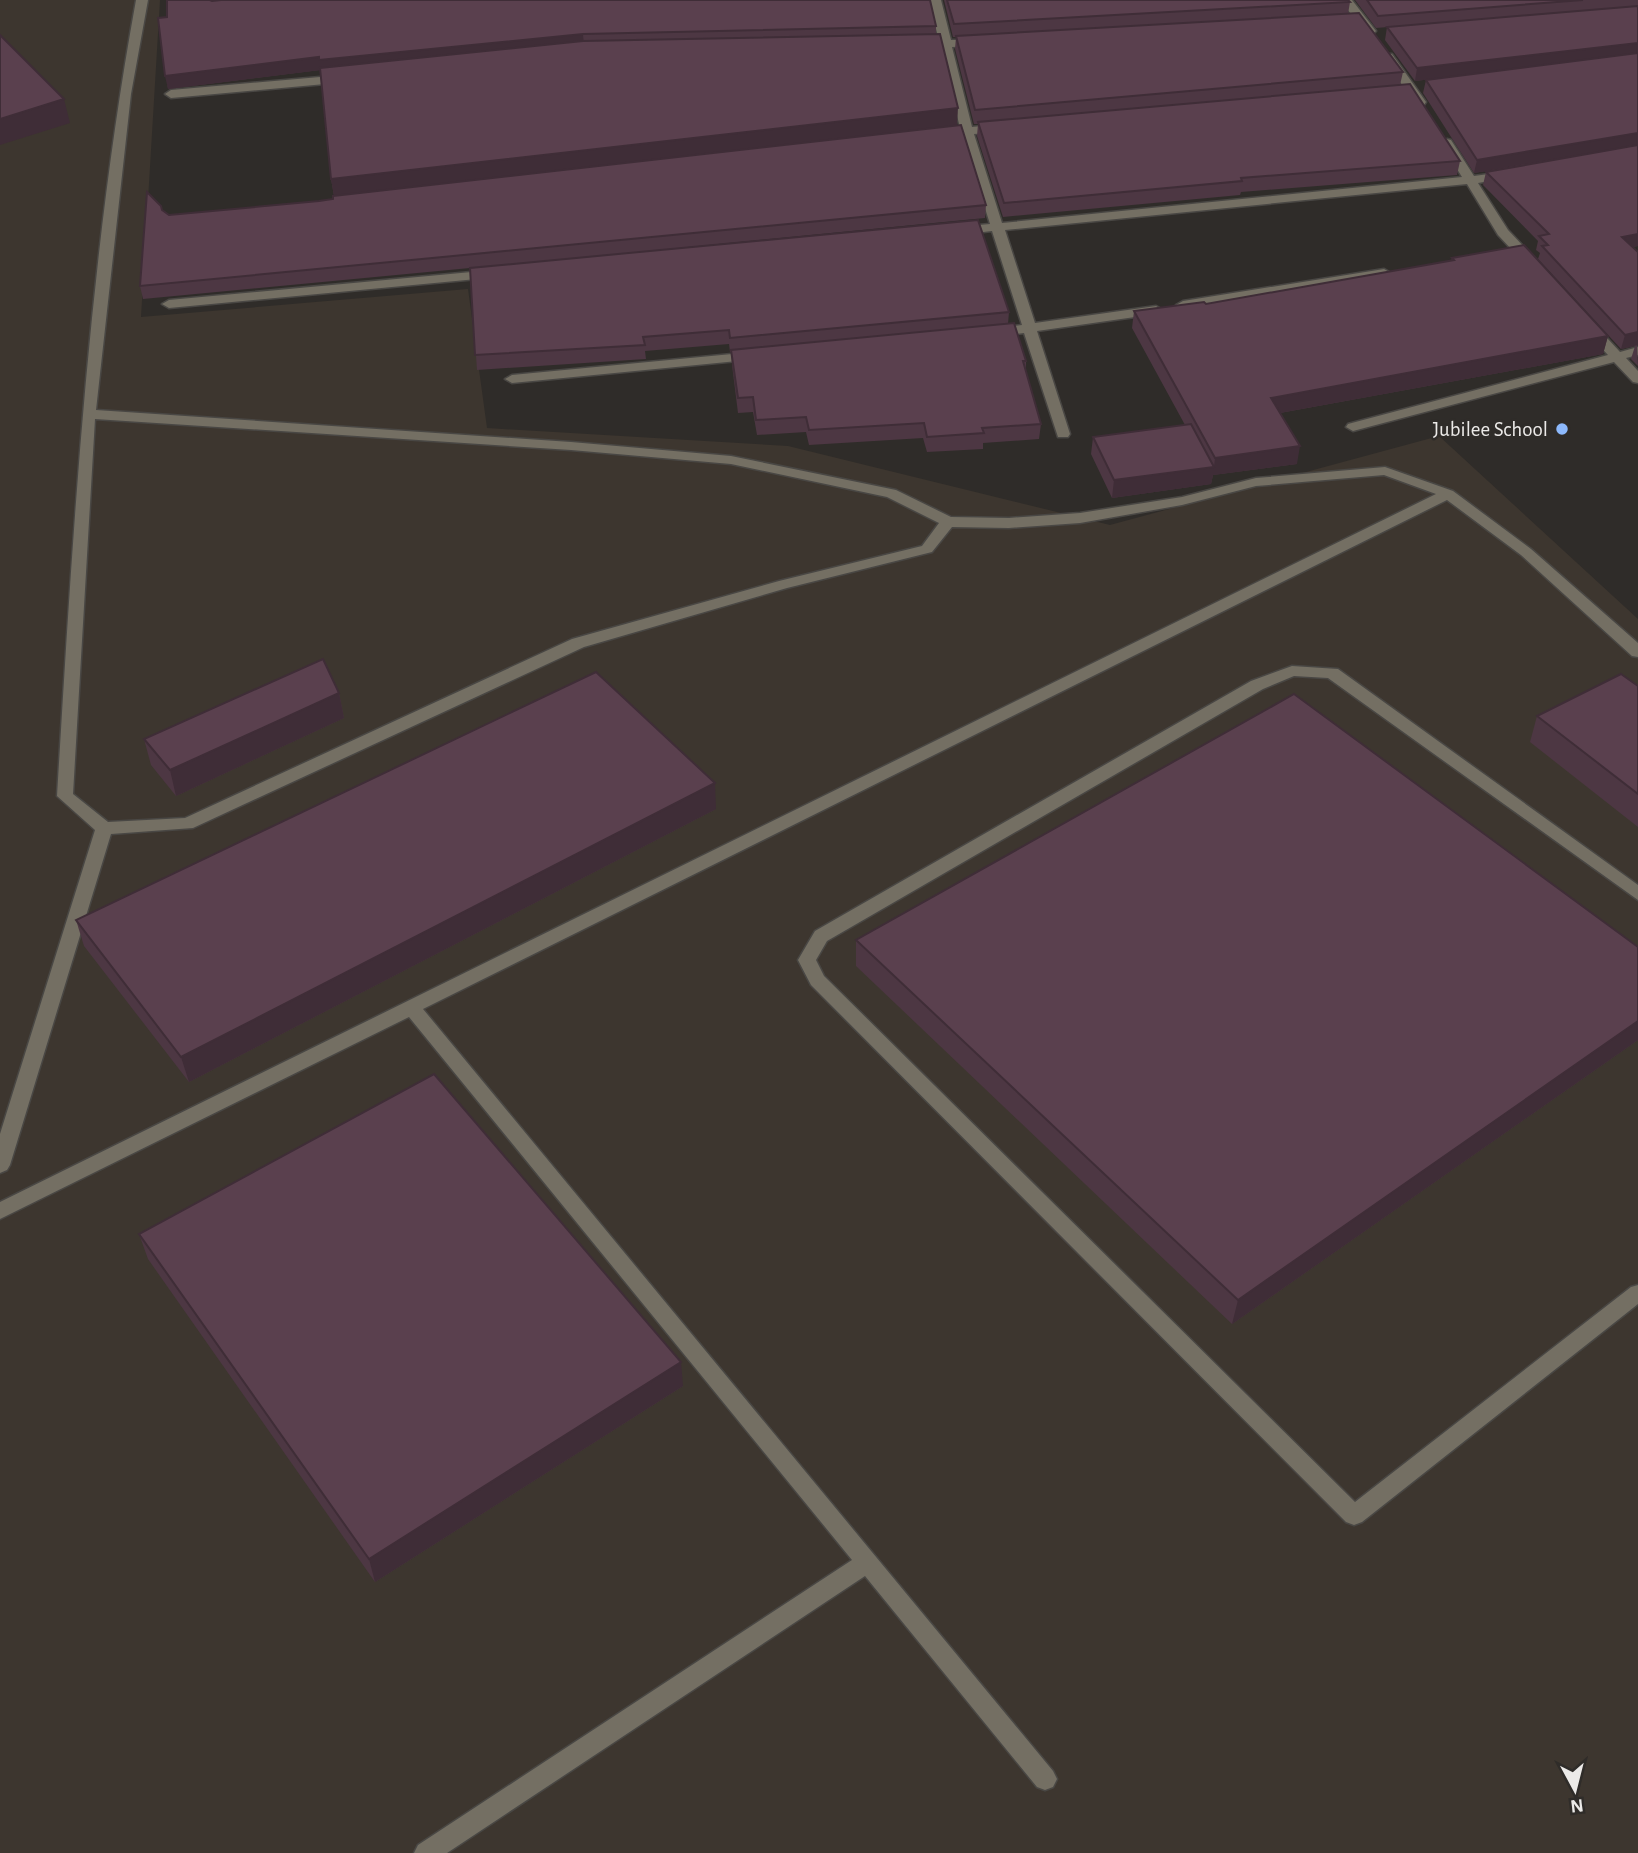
<svg xmlns="http://www.w3.org/2000/svg" width="1638" height="1853" font-family="'Alegreya Sans',sans-serif">
  <style>
    .built { fill: #3d362f }
    .lines { fill: none; stroke-linecap: round; stroke-linejoin: round }
    .lane-casing { stroke: #494744; stroke-width: 3 }
    .street-casing { stroke: #494744; stroke-width: 3 }
    .lane { fill: #746f63; fill-rule: evenodd }
    .street { fill: #746f63; fill-rule: evenodd }
    .wall { fill: #4d3743 }
    .shaded-wall { fill: #3f2d37 }
    .building { fill: #5a404e; stroke: #3f2d37; stroke-width: 2 }
    .poi-dot { fill: #8db9fc; stroke: #2f2c29; stroke-width: 2.5 }
    .labels { text-anchor: middle; dominant-baseline: central; stroke-width: 5; stroke-linejoin: round; paint-order: stroke }
    .poi-label { font-size: 21px; fill: #eceae8; stroke: #2f2c29; text-anchor: end }
  </style>
  <rect width="100%" height="100%" fill="#2f2c29"/>
  <path class="built" d="M0,0H160L141,317L468,289L487,428L788,446L1110,525L1439,436L1638,619V1853H0Z"/>
  <g class="lines">
    <g class="lane-casing">
      <g id="lane">
        <path d="M136,0H148L131,94L96,410L571,442L731,456L896,490L951,517L1009,518L1080,513L1182,497L1256,478L1385,467L1453,491L1531,549L1638,643V657L1632,656L1521,555L1447,500L423,1009L1053,1771L1057,1779L1053,1787L1045,1790L1037,1787L865,1576L447,1853H414L418,1845L852,1560L409,1017L0,1219V1202L1436,494L1384,475L1256,486L1182,505L1080,523L1009,528L952,527L932,552L787,588L584,647L193,828L111,834L10,1165L7,1170L0,1173V1134L95,830L57,796C73,530 88,263 136,0ZM95,419L571,450L731,464L887,497L939,523L922,546L779,581L572,639L185,818L108,822L73,794Z"/>
        <path d="M1292,666L1338,669L1638,885V900L1328,678L1294,676L1263,689L827,941L816,960L824,976L1355,1502L1631,1287L1638,1285V1304L1362,1522L1354,1525L1346,1522L811,985L798,960L815,931L1251,681Z"/>
      </g>
    </g>
    <g class="street-casing">
      <g id="street">
        <path d="M929,0H941L951,40H978L984,43L978,46L952,47L972,127L1002,124L1008,128L1002,132L974,134L1002,223L1462,177L1441,143L1447,139L1451,140L1474,176L1511,171V177L1478,183L1508,230L1541,265L1534,269L1529,268L1498,235L1467,184L1005,230L1035,323L1156,306L1163,310L1156,314L1037,331L1070,434L1068,437H1058L1024,333L993,337L986,333L993,329L1022,325L992,231L957,235L951,231L957,227L990,224L962,135L939,138L933,134L939,130L960,128L941,48H919L913,45L919,42L939,41Z"/>
        <path d="M1340,0H1352L1376,31L1374,33H1366Z"/>
        <path d="M1384,54H1392L1426,102L1424,105H1416L1382,56Z"/>
        <path d="M343,75L347,76V82L171,98L165,94L171,90Z"/>
        <path d="M1384,269L1391,273L1389,276L1183,309L1176,305L1183,301Z"/>
        <path d="M493,270L498,271V277L169,308L162,304L169,300Z"/>
        <path d="M1590,324L1595,325L1620,352L1638,347V355L1626,358L1638,371V383L1633,382L1614,362L1353,431L1346,427L1348,424L1608,355L1583,328Z"/>
        <path d="M753,352L760,356L758,359L512,383L505,379L512,375Z"/>
      </g>
    </g>
    <use href="#lane" class="lane"/>
    <use href="#street" class="street"/>
  </g>
  <g class="wall">
    <path d="M944,0H1348L1350,2L1348,14L1403,72L1400,85L1460,161L1457,175L1241,192L1240,195L1003,217L977,136L978,124H974L955,49L956,37H953Z"/>
    <path d="M1355,0H1638V246L1633,247L1638,366L1631,359L1635,346L1621,349L1538,259L1540,253L1536,250L1538,241L1483,185L1486,172L1601,152L1474,173L1423,93L1426,80L1466,75L1415,81L1385,40L1387,27H1388L1376,28Z"/>
    <path d="M158,18L936,26V34L957,126L986,205L985,218L474,268L1009,312L1008,324L1026,361V372L1041,424L1039,439L983,443V449L927,452L923,438L809,445L806,432L757,435L753,412L738,413L732,365L731,352H730L729,344L645,351L646,359L477,370L470,268L143,299L140,286L162,211L169,215L319,201L333,199L334,196L331,179L320,70L168,89Z"/>
    <path d="M1452,258L1608,336L1603,354L1280,413L1297,464L1213,475L1211,484L1112,498L1091,454L1093,437L1185,425L1132,328L1134,311L1206,304L1451,261Z"/>
    <path d="M1638,686V827L1530,742L1537,716Z"/>
    <path d="M339,693L344,718L176,796L151,765L144,739Z"/>
    <path d="M716,809L189,1082L84,946L76,920Z"/>
    <path d="M856,940L1638,947V1040L1232,1324L856,966Z"/>
    <path d="M139,1234L683,1386L375,1582L148,1259Z"/>
  </g>
  <g class="shaded-wall">
    <path d="M583,34L584,46L321,70L168,89L165,76L319,57Z"/>
    <path d="M1638,43V55L1415,81L1417,68Z"/>
    <path d="M64,99L70,123L0,145V119Z"/>
    <path d="M958,108L957,126L334,196L331,179Z"/>
    <path d="M1638,133V145L1474,173L1477,160Z"/>
    <path d="M1638,234V246L1618,250L1622,237Z"/>
    <path d="M1638,332V345L1621,349L1625,335Z"/>
    <path d="M1608,336L1603,354L1268,415L1271,398Z"/>
    <path d="M1300,446L1297,464L1213,475L1211,484L1112,498L1114,480L1214,467L1215,458Z"/>
    <path d="M339,693L344,718L176,796L170,770Z"/>
    <path d="M715,783L716,809L189,1082L181,1057Z"/>
    <path d="M1638,1021V1040L1232,1324L1238,1300Z"/>
    <path d="M681,1362L683,1386L375,1582L369,1559Z"/>
  </g>
  <g class="building">
    <path d="M167,0H210L212,1L221,0H930L936,26L583,34L319,60V57L165,76L158,18L167,17Z"/>
    <path d="M947,0H1348L1350,2L954,24Z"/>
    <path d="M1367,0H1583L1378,16Z"/>
    <path d="M1638,6V43L1417,68L1387,27Z"/>
    <path d="M1359,13L1403,72L975,110L956,36Z"/>
    <path d="M940,34L958,108L331,179L320,68L583,41Z"/>
    <path d="M0,35L64,99L0,119Z"/>
    <path d="M1638,53V133L1477,160L1426,80Z"/>
    <path d="M1410,84L1460,161L1241,178L1242,181L1004,203L978,122Z"/>
    <path d="M961,125L986,205L140,286L147,192L161,206L162,210L169,215L319,201L333,199V196Z"/>
    <path d="M1638,145V234L1622,237L1638,252V332L1625,335L1542,246L1548,245L1539,236L1549,234L1486,172Z"/>
    <path d="M978,220L1009,312L730,338L729,330L643,337L645,345L475,355L470,268Z"/>
    <path d="M1524,245L1608,336L1271,398L1300,446L1215,458L1134,311L1204,302L1206,304L1454,260L1452,258Z"/>
    <path d="M1014,323L1026,361H1023L1041,424L982,428L984,433L927,437L924,423L809,430L806,417L756,420L753,397L738,398L731,350Z"/>
    <path d="M1191,424L1214,467L1114,480L1093,437Z"/>
    <path d="M323,659L339,693L170,770L144,739Z"/>
    <path d="M596,672L715,783L181,1057L76,920Z"/>
    <path d="M1621,674L1638,686V794L1537,716Z"/>
    <path d="M1294,694L1638,947V1021L1238,1300L856,940Z"/>
    <path d="M434,1074L681,1362L369,1559L139,1234Z"/>
  </g>
  <circle class="poi-dot" cx="1562" cy="429" r="7"/>
  <g class="labels">
    <g class="poi-label">
      <text x="1548" y="429">Jubilee School</text>
    </g>
  </g>
  <g transform="translate(1575 1790) rotate(173)" stroke="#2f2c29" stroke-width="5" paint-order="stroke">
  <path d="M0-5L12 26L0 18L-12 26Z" fill="#eceae8"/>
  <text y="-10" font-size="19" font-weight="bold" text-anchor="middle" fill="#eceae8">N</text>
  </g>
</svg>
